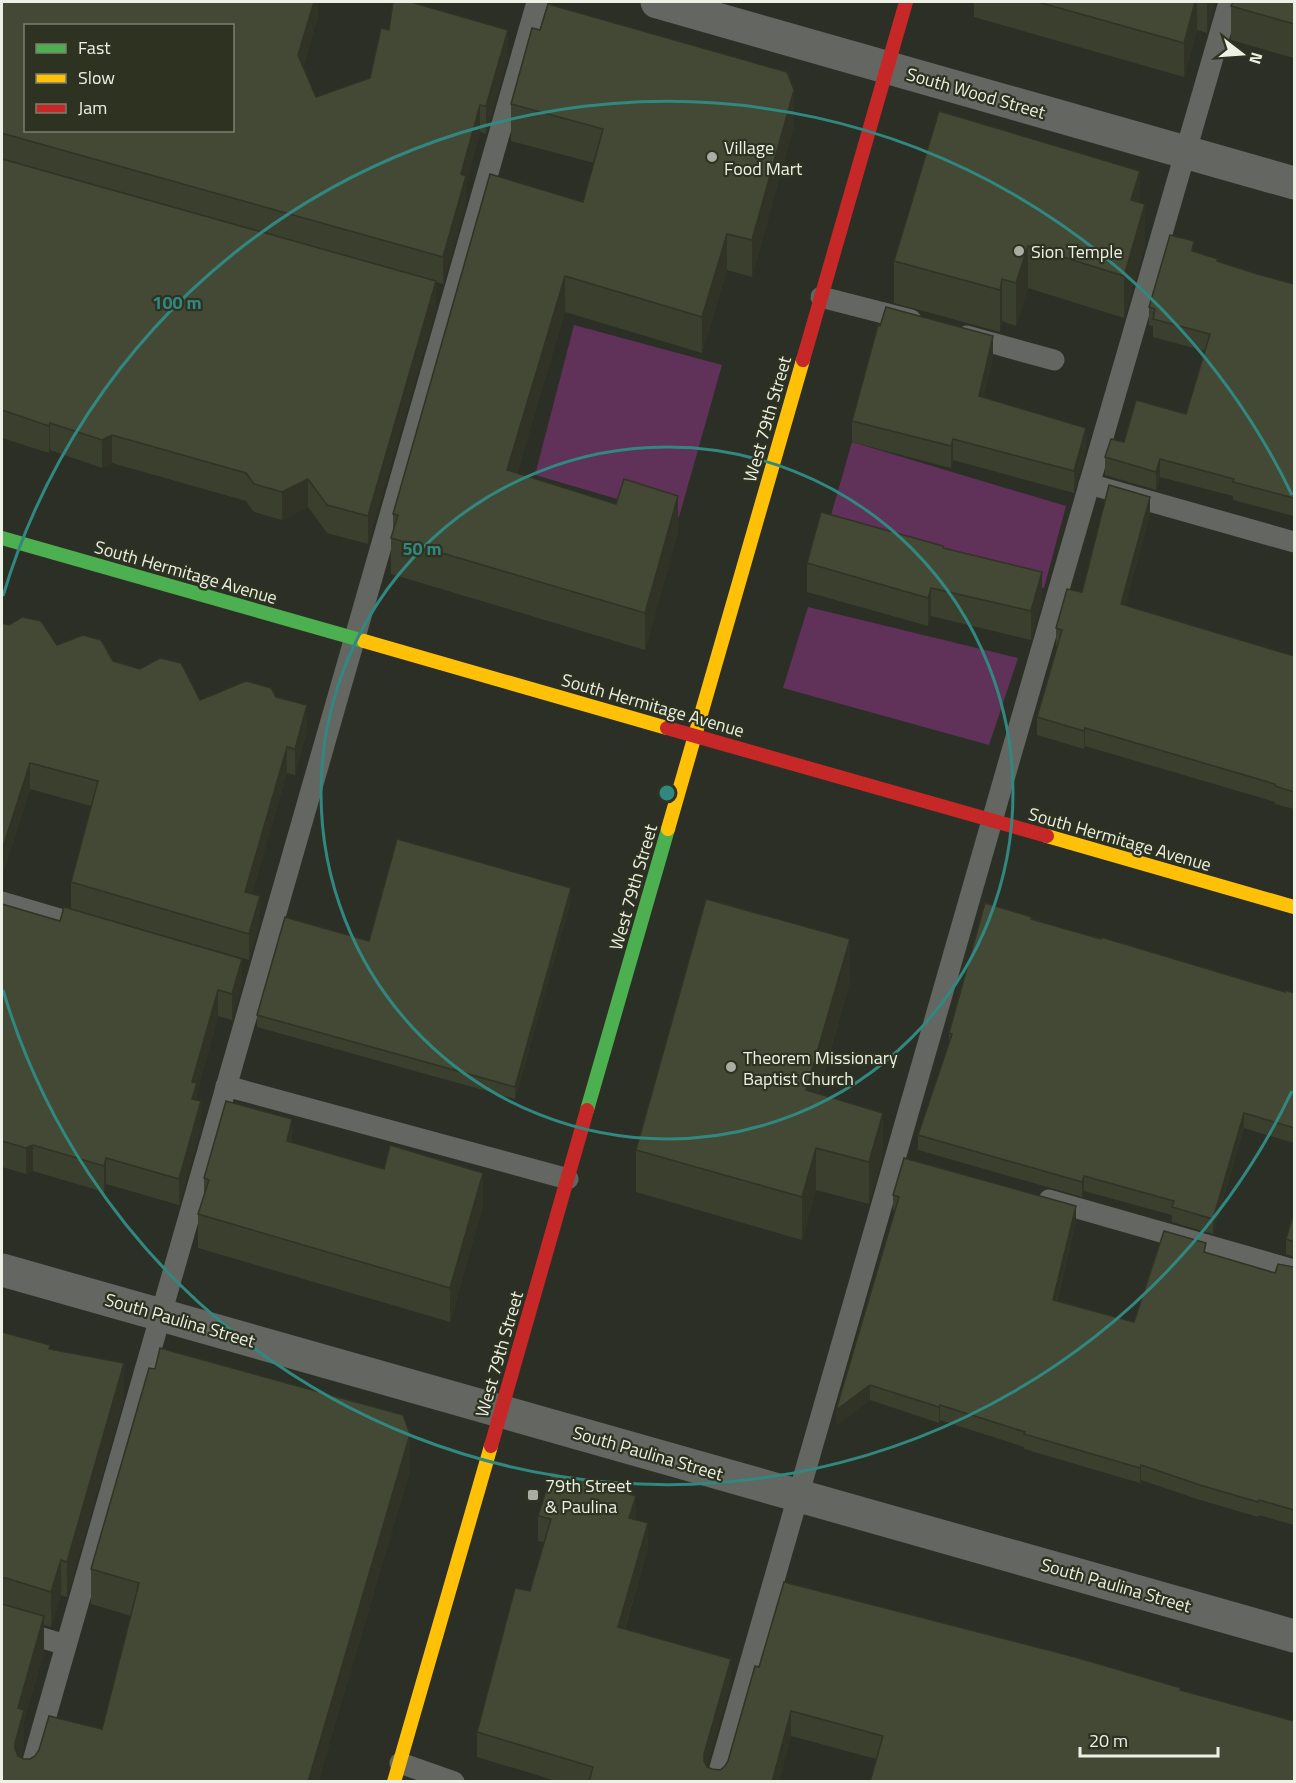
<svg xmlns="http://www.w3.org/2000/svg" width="1296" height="1783" font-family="'Titillium Web',sans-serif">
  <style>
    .green { fill: #603159 }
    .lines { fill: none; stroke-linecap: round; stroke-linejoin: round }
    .lane { stroke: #646661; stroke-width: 21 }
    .street { stroke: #646661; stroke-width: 33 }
    .fast { stroke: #4caf50; stroke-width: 14 }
    .slow { stroke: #ffc107; stroke-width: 14 }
    .jam { stroke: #c62828; stroke-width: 14 }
    .wall { fill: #3a3f2e }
    .shaded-wall { fill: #303325 }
    .building { fill: #444935; stroke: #303325; stroke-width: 1.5; fill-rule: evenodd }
    .ring { fill: none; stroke: #308880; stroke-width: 3 }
    .poi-dot { fill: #a9ada2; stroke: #2e3321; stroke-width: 2 }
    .labels { text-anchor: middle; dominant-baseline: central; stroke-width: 4.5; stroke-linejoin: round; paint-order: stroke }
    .street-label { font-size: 18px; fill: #edf1e5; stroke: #2e3321 }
    .poi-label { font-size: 18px; fill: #edf1e5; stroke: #2e3321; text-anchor: start }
    .centre { fill: #308880; stroke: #2e3321; stroke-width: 3 }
    .ring-label { font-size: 18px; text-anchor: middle; font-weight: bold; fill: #308880; stroke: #2e3321; stroke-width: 4.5; stroke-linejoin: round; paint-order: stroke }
  </style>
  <rect width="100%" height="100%" fill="#2c2f25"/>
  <g class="green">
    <path d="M574,325L722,365L679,517L535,475Z"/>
    <path d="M852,442L1066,506L1044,588L827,529Z"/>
    <path d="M808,607L1018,658L989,745L783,688Z"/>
  </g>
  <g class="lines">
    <g class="lane">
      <path d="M821,297L911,320"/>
      <path d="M967,336L1054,360"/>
      <path d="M1089,484L1294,542"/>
      <path d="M2,902L87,927"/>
      <path d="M226,1086L568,1179"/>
      <path d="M1049,1200L1294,1270"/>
      <path d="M2,1626L66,1645"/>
      <path d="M400,1763L454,1782"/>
      <path d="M27,1782L537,2"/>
      <path d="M716,1782L1010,758L1229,2"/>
    </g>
    <g class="street">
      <path d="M657,2L1294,183"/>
      <path d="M2,1270L1294,1636"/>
    </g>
    <g class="fast">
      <path d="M2,538L364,641"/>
      <path d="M587,1110L668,829"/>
    </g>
    <g class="slow">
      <path d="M364,641L667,728"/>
      <path d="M668,829L803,360"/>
      <path d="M1047,836L1294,907"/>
      <path d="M394,1782L491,1446"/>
    </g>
    <g class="jam">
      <path d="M803,360L906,2"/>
      <path d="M667,728L1047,836"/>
      <path d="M491,1446L587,1110"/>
    </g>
  </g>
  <g class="wall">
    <path d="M2,2H318V16L303,67L316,97L370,78L389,30L508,57L486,134L480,132L466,183V203L443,284L436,282V309L368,544L327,533L308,507L282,520L254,512L246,501L112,463L102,468L50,450L49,453L2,438Z"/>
    <path d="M974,2H1216L1207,33L1197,30L1184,77L974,17Z"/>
    <path d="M1294,2V58L1231,40V6Z"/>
    <path d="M511,104L794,126L752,277L727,270L702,353L565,312L517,473L678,532L645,650L391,574V538L393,532V514L583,202L594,163L511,141Z"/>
    <path d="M1140,202L1145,246L1124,318L1028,288L1016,326L1002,321L1000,332L894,303V261Z"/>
    <path d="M1194,252L1218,261L1257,274L1294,284V516L1233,500V496L1160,477L1156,490L1105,475V457L1124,442L1186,414L1205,351L1153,337V326L1149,325V307Z"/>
    <path d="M993,357L983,398L1086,449L1074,493L953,460L951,468L852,442V421Z"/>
    <path d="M1150,514L1125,606L1294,656V809L1275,804V802L1085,746L1084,749L1037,735V717L1057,646H1056V628L1082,592Z"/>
    <path d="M943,548L1042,601L1031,640L931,616L928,626L807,592V563Z"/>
    <path d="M2,623L57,645L113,661L200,700L276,697L307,731L295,775L287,773L252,894L260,923L249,960L71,909V882L91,806L30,789L2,877Z"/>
    <path d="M571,900L515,1099L257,1027V1015L369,941Z"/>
    <path d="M2,904L242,985L232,1020L218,1016L197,1093V1100L201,1127L179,1205L106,1184L104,1192L33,1171L26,1174L2,1167Z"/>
    <path d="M1032,920L1285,992L1294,993V1143L1244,1128L1213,1234L1172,1222V1215L1084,1191L1082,1197L918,1150V1135L949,1044V1033Z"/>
    <path d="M850,981L818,1094L883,1155L869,1204L816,1190L802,1240L636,1192V1150Z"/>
    <path d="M292,1142L483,1206L450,1322L198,1248V1214L204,1197V1178Z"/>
    <path d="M893,1195L1076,1221L1057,1301L1134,1322L1206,1253L1275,1273L1294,1267V1525L1259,1515L1258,1517L1200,1500L1141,1480L1140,1483L1024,1449V1447L940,1420L939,1423L870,1400L836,1425L895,1211L893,1210Z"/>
    <path d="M1294,1212V1257L1286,1254V1239Z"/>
    <path d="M2,1332L50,1349L124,1399L67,1597L61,1595L51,1627L44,1625V1652L24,1721V1745L21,1757L24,1759H30L102,1729L131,1616L91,1604V1569L410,1470L318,1782H2Z"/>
    <path d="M538,1516L636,1520L648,1547L625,1629L731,1684L707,1766L712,1769L720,1770L725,1766L728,1761L759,1667L1075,1657L876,1759L791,1736L779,1782H560L477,1757V1732L530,1591L544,1542L538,1541Z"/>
  </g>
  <g class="shaded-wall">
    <path d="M314,2H318V16L298,83V55Z"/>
    <path d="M1195,2H1197V30L1184,77V43Z"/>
    <path d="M1207,2H1216L1207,33Z"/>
    <path d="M508,30V57L486,134V106Z"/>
    <path d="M794,90V126L752,277V240Z"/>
    <path d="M480,105V132L466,183V203L443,284V257L461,174Z"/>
    <path d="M1140,171V213L1131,200Z"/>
    <path d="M1145,204V246L1124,318V276Z"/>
    <path d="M727,234V270L702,353V317Z"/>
    <path d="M1028,246V288L1016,326V283Z"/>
    <path d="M565,276V312L507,506V470Z"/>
    <path d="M1002,279V321L1000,332V290Z"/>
    <path d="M436,281V309L368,544V516Z"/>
    <path d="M993,336V357L979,418V396Z"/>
    <path d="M50,423V450L49,453V426Z"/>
    <path d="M1086,428V449L1074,493V471Z"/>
    <path d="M112,435V463L102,468V440Z"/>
    <path d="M953,439V460L951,468V446Z"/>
    <path d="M1160,459V477L1156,490V472Z"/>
    <path d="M308,479V507L282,520V492Z"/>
    <path d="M678,496V532L645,650V613Z"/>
    <path d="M1150,497V514L1121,622V604Z"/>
    <path d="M1042,572V601L1031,640V611Z"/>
    <path d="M931,588V616L928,626V598Z"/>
    <path d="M307,705V731L295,775V749Z"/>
    <path d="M1085,728V746L1084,749V731Z"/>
    <path d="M287,747V773L245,919V892Z"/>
    <path d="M30,763V789L2,877V850Z"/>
    <path d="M571,888V900L515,1099V1087Z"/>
    <path d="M260,896V923L249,960V934Z"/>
    <path d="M850,939V981L806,1133V1090Z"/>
    <path d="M242,959V985L232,1020V994Z"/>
    <path d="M218,990V1016L197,1093V1109L192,1125V1082Z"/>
    <path d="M201,1101V1127L179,1205V1179Z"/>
    <path d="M883,1113V1155L869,1204V1162Z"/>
    <path d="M1244,1113V1128L1213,1234V1219Z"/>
    <path d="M292,1119V1152L287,1141Z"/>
    <path d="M33,1145V1171L26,1174V1148Z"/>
    <path d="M816,1148V1190L802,1240V1197Z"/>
    <path d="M106,1158V1184L104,1192V1166Z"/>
    <path d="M483,1173V1206L450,1322V1288Z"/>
    <path d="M1084,1176V1191L1082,1197V1182Z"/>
    <path d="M1076,1206V1221L1053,1315V1300Z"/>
    <path d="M124,1363V1399L67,1597V1562Z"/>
    <path d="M870,1385V1400L836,1425V1410Z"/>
    <path d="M940,1405V1420L939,1423V1407Z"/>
    <path d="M410,1434V1470L318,1782H308Z"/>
    <path d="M1141,1465V1480L1140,1483V1468Z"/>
    <path d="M636,1496V1521L629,1518Z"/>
    <path d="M648,1523V1547L618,1651V1627Z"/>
    <path d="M61,1560V1595L51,1627V1592Z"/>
    <path d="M44,1616V1652L24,1721V1745L15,1778V1743L18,1708Z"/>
    <path d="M731,1659V1684L704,1778V1754Z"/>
    <path d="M791,1711V1736L779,1782H772Z"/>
  </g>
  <g class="building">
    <path d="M2,2H314L298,55L316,97L370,78L381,28L389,30L393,2H411L508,30L486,106L480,105L461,174L466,176L443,257L5,134H2ZM26,26H232V130H26Z"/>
    <path d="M1038,2H1195L1184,43Z"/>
    <path d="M1233,2H1294V24L1231,6Z"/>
    <path d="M548,4L787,72L794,90L752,240L727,234L702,317L565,276L507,470L616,504L624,479L678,496L645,613L391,538L398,515L393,514L490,174L583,202L603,129L511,104L532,28L540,30Z"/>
    <path d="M939,111L1140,171L1131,200L1145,204L1124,276L1028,246L1016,283L1002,279L1000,290L894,261Z"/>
    <path d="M2,159L436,281L368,516L327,505L308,479L282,492L254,484L246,473L112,435L102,440L50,423L49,426L2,410Z"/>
    <path d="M1170,235L1194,241L1192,251L1218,259L1217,261L1257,274L1294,284V498L1233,482L1234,479L1160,459L1156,472L1105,457L1111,439L1124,442L1136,400L1186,414L1210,334L1153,319L1155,309L1149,307Z"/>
    <path d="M886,307L993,336L979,396L1086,428L1074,471L953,439L951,446L852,421L878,325L880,326Z"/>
    <path d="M1109,485L1150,497L1121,604L1294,656V792L1275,786V784L1085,728L1084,731L1037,717L1062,630L1056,628L1067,589L1082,592Z"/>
    <path d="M821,512L943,546V548L1042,572L1031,611L931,588L928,598L807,563Z"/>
    <path d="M22,617L41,621L57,645L83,635L101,640L113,661L140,669L160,658L181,663L200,700L246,681L271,688L276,697L307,705L295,749L287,747L245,892L260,896L249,934L71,882L98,781L30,763L2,850V623L9,625Z"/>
    <path d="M397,839L571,888L515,1087L257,1015L285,917L369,941Z"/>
    <path d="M706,899L850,939L806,1090L883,1113L869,1162L816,1148L802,1197L636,1150Z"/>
    <path d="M985,903L1032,917L1031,919L1101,939V937L1285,992V990L1294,993V1128L1244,1113L1213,1219L1172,1207L1174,1201L1084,1176L1082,1182L918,1135L952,1034L949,1033Z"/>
    <path d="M2,904L60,921L64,907L242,959L232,994L218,990L192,1082L197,1083L192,1099L201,1101L179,1179L106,1158L104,1166L33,1145L26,1148L2,1141Z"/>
    <path d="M226,1101L292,1119L287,1141L384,1169L390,1145L483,1173L450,1288L198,1214L209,1180L204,1178Z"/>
    <path d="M904,1158L1076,1206L1053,1300L1134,1322L1164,1231L1206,1243L1204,1252L1275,1273L1278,1264L1294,1267V1510L1259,1500L1258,1502L1200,1485L1141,1465L1140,1468L1024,1434L1025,1432L940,1405L939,1407L870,1385L836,1410L899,1197L893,1195Z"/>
    <path d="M1294,1212V1242L1286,1239Z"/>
    <path d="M2,1332L50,1345L49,1349L124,1363L67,1562L61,1560L51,1592L6,1578H2Z"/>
    <path d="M160,1348L403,1415L410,1434L308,1782H2V1604L44,1616L18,1708L24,1710L15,1743V1749L18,1756L24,1759H30L35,1756L39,1750L49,1716L102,1729L139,1583L91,1569L149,1368L155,1369Z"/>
    <path d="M552,1472L636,1496L629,1518L648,1523L618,1627L731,1659L704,1754V1761L707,1767L712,1769L720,1770L725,1766L728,1761L755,1666L759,1667L784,1582L1075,1657L1181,1688L1180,1690L1294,1721V1782H870L883,1736L791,1711L772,1782H589L593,1767L477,1732L515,1588L530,1591L551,1519L538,1516Z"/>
  </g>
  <g class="ring">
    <circle cx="667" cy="793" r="346"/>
    <path d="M1292 1091A693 693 0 0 1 3 990M3 596A693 693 0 0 1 1292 495"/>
  </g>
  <g class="poi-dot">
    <circle cx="712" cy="157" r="6"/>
    <circle cx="1019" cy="251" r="6"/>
    <circle cx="731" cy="1067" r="6"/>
    <rect x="527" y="1489" width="12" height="12" rx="3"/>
  </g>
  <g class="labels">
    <g class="street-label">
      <text transform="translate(976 93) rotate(16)">South Wood Street</text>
      <text transform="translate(767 419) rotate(-74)">West 79th Street</text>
      <text transform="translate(186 572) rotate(16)">South Hermitage Avenue</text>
      <text transform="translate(653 705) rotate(16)">South Hermitage Avenue</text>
      <text transform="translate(1120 839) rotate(16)">South Hermitage Avenue</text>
      <text transform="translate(633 887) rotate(-74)">West 79th Street</text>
      <text transform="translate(180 1320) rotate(16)">South Paulina Street</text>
      <text transform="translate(499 1354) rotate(-74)">West 79th Street</text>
      <text transform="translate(648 1453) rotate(16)">South Paulina Street</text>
      <text transform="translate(1116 1585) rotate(16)">South Paulina Street</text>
    </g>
    <g class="poi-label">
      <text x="724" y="147">Village<tspan x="724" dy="21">Food Mart</tspan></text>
      <text x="1031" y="251">Sion Temple</text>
      <text x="743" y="1057">Theorem Missionary<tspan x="743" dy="21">Baptist Church</tspan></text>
      <text x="545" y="1485">79th Street<tspan x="545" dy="21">&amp; Paulina</tspan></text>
    </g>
  </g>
  <circle cx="667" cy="793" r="9" class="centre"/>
  <g class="ring-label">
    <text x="177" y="309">100 m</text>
    <text x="422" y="555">50 m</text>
  </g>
  <rect width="1296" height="1783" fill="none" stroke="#edf1e5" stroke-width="6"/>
  <rect x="24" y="24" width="210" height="108" fill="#2e3321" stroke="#7a7f6f" stroke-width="1.5"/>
  <rect x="36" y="44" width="30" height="9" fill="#4caf50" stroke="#7a7f6f" stroke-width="1.5"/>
  <text x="78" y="54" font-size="18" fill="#edf1e5">Fast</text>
  <rect x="36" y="74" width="30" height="9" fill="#ffc107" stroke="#7a7f6f" stroke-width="1.5"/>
  <text x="78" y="84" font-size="18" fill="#edf1e5">Slow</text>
  <rect x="36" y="104" width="30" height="9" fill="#c62828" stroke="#7a7f6f" stroke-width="1.5"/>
  <text x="78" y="114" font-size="18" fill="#edf1e5">Jam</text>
  <g transform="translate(1242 54) rotate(107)" stroke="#2e3321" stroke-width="4.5" paint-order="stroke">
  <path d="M0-4.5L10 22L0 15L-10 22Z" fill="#edf1e5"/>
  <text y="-9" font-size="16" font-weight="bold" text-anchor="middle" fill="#edf1e5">N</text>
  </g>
  <path d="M1080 1747v9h138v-9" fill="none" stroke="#edf1e5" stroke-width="3"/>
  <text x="1089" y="1747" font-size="18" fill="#edf1e5" stroke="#2e3321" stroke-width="4.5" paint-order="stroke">20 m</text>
</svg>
